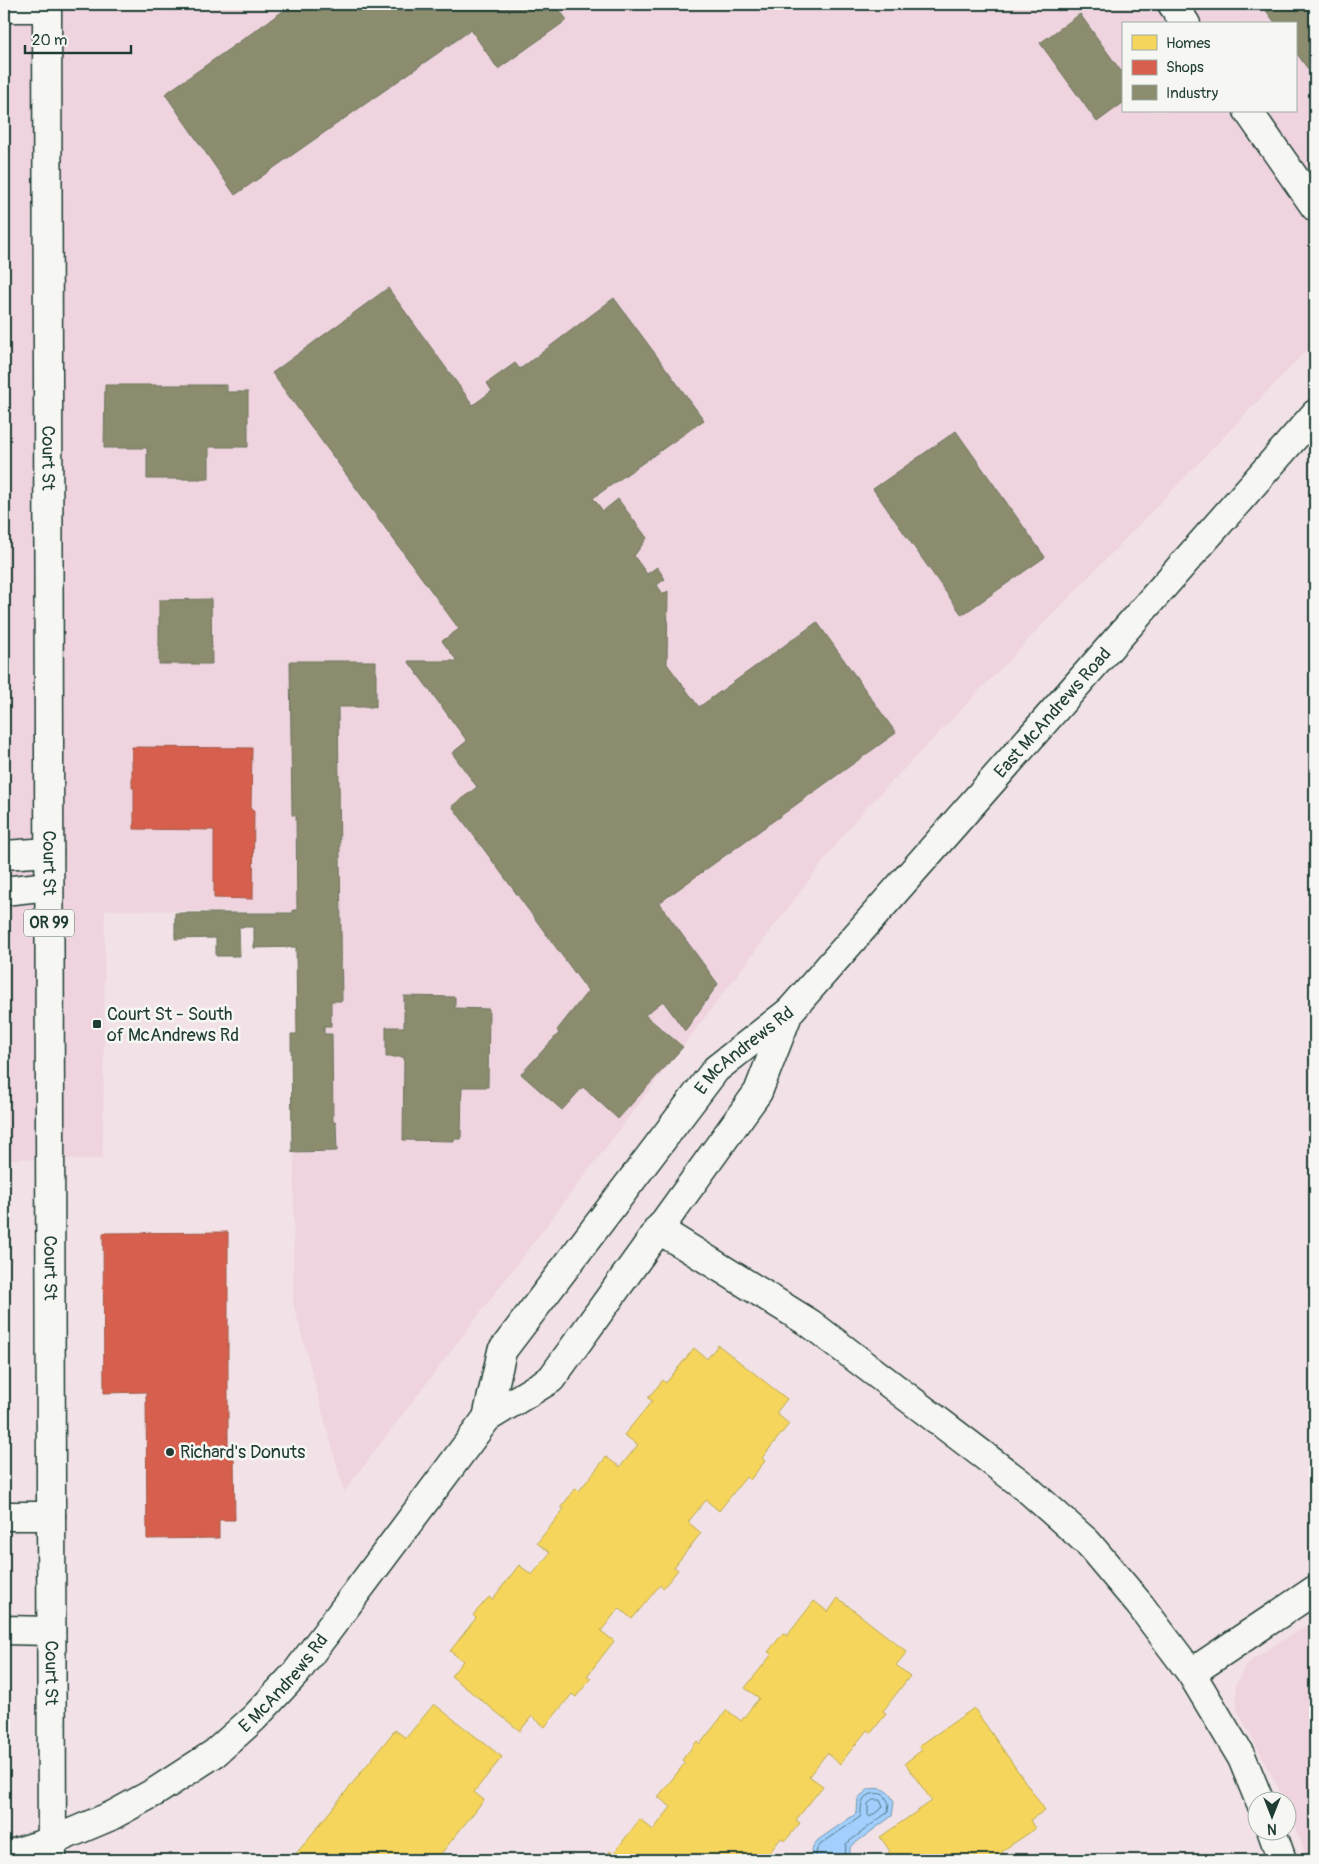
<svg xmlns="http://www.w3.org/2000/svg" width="1319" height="1864" font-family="Pangolin,sans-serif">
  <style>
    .built { fill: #efd4df; fill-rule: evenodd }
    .water { fill: #a2cffd; stroke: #6e95ad }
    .homes { fill: #f6d55c; stroke: #b6a750 }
    .shops { fill: #d6604d; stroke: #9f5646 }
    .industry { fill: #8c8c6e; stroke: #6b745d }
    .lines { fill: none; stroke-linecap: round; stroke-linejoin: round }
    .shore { stroke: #537784; stroke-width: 1 }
    .minor-casing { stroke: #1f3d34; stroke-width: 31 }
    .major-casing { stroke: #1f3d34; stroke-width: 31 }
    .minor { stroke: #f6f6f2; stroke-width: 28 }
    .major { stroke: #f6f6f2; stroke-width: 28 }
    .poi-dot { fill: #1f3d34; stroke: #f6f6f2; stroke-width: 2 }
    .labels { text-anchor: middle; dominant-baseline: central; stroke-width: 5; stroke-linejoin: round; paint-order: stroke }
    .shield { fill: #f6f6f2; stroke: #60746d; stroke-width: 1 }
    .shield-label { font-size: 16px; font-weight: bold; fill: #1f3d34 }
    .street-label { font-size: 18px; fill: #1f3d34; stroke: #f6f6f2 }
    .poi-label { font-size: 18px; fill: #1f3d34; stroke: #f6f6f2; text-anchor: start }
  </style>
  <rect width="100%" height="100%" fill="#f2e2e7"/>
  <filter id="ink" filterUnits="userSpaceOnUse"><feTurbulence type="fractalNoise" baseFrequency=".02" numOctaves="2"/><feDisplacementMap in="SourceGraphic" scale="10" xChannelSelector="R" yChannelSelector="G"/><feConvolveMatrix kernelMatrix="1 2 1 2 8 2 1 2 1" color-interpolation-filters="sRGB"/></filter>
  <g filter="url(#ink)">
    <g class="built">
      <path d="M4,4H1315V342L855,820L344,1492L293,1303L296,912L105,910L103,1159H4ZM1123,24H1295V111H1123Z"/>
      <path d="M1315,1621V1860H1307L1287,1806L1286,1802L1285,1801L1237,1709L1236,1685L1244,1667L1255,1657Z"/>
    </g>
    <path class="water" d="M869,1789C882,1787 889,1790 894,1802L892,1816L850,1847V1860H810L813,1846L818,1840L857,1813L858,1798Z"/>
    <g class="homes">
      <path d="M718,1345L787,1399L776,1413L789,1424L762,1458L765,1461L750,1480L746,1477L719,1511L706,1500L688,1522L701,1533L674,1567L678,1570L663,1588L660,1585L632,1619L619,1608L601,1631L614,1641L587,1676L591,1678L576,1697L572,1694L545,1727L532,1716L520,1731L451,1676L463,1661L450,1651L476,1618L473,1615L489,1597L492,1600L519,1565L532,1575L550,1553L537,1543L564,1509L561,1507L576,1488L579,1491L606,1457L620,1467L638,1445L624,1435L652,1401L648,1398L663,1380L666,1383L694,1348L707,1359Z"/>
      <path d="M838,1598L907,1652L896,1665L910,1676L883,1711L886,1714L871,1733L867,1730L840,1764L827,1753L809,1776L823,1786L796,1820L800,1823L785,1841L781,1838L764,1860H603L610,1851L613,1854L640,1819L653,1830L671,1807L658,1797L685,1763L682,1760L697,1741L700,1744L727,1710L741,1721L759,1698L745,1688L772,1654L768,1652L783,1633L787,1636L814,1601L828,1612Z"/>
      <path d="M434,1704L502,1757L474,1792L484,1800L436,1860H303L296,1854L395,1730L406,1738Z"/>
      <path d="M974,1708L1045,1810L1030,1820L1035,1829L1002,1851L1008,1860H892L887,1854L890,1851L880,1837L932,1801L905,1763L922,1750L919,1746Z"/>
    </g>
    <g class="shops">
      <path d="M132,747L252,748L251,810H254L253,899L214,898V830L134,829V788H132Z"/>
      <path d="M228,1232V1458H234L235,1520H219V1538L147,1539L146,1392L104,1393L103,1233Z"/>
    </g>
    <g class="industry">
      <path d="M293,4H555L567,20L498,69L471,30L235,195L165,94Z"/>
      <path d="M1261,4H1315V79L1295,51V24H1276Z"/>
      <path d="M1080,14L1123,74V103L1097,122L1040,43Z"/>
      <path d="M388,288L473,405L492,391L487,383L515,363L520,369L614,298L704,420L593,498L603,511L618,499L647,538L634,556L647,574L657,567L665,579L657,585L663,594L668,591L667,664L699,707L817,622L896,733L659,903L718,984L685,1031L663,1001L645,1015L683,1047L618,1119L583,1087L562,1110L521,1074L559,1033L557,1030L588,991L452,806L477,787L452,753L467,741L408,661H457L442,641L459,629L272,373Z"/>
      <path d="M105,385H227V392H248V447H209V479H147V448H104Z"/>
      <path d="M956,431L1045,557L962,615L873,489Z"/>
      <path d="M211,599L212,664H159V600Z"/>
      <path d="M290,661H376V707H338L342,1001H331V1026H324V1034H332L333,1122H336L337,1151L292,1152L291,1034H297L296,947L254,948V927H239L240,956H216V938L175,939V913H293V910H297L296,815H292Z"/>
      <path d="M404,996L455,997V1008L489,1009L488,1087H462L461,1139H454V1141L403,1140L404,1057H386V1027H404Z"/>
    </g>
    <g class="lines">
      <g class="shore">
        <path d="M873,1800H880L883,1807L870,1817L868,1815V1804Z"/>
        <path d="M815,1860L817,1849L821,1844L860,1817C862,1812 860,1806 863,1801C867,1793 877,1792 884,1795L889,1803L888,1812L846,1844L845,1860"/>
      </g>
      <g class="minor-casing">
        <g id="minor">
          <path d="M1172,4L1186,24"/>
          <path d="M4,8H47"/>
          <path d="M1248,111L1315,207"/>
          <path d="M4,855L49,852"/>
          <path d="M4,891L49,886"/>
          <path d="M658,1229L811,1324L1024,1486L1087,1542L1140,1605L1191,1673L1242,1758L1260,1802"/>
          <path d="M4,1516H51"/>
          <path d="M4,1630L51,1631"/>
          <path d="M1191,1673L1315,1590"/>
          <path d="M1272,1832L1282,1860"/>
        </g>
      </g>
      <g class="major-casing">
        <g id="major">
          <path id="s1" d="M47,4L52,1860"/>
          <path id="s2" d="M487,1418L502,1351L716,1069L790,1011L1315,414"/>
          <path id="s3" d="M4,1856L52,1841L111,1816L155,1792L215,1753L254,1718L296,1673L487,1418L551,1379L758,1092L789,1012"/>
        </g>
      </g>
      <use href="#minor" class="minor"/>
      <use href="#major" class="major"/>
    </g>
  </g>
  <g class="poi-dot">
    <rect x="92" y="1019" width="10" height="10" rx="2.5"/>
    <circle cx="170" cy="1452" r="5"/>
  </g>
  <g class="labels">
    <rect class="shield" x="24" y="909.5" width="50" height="27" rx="4"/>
    <g class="shield-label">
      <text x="49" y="923">OR 99</text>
    </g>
    <g class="street-label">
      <text stroke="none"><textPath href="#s1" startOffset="454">Court St</textPath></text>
      <text stroke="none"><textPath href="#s2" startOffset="914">East McAndrews Road</textPath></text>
      <text stroke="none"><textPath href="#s1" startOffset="859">Court St</textPath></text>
      <text stroke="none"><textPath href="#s2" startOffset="456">E McAndrews Rd</textPath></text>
      <text stroke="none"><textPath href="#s1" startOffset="1264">Court St</textPath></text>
      <text stroke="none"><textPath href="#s1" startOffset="1669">Court St</textPath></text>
      <text stroke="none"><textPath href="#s3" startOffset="334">E McAndrews Rd</textPath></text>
    </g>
    <g class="poi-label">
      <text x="107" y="1014">Court St - South<tspan x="107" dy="21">of McAndrews Rd</tspan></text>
      <text x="180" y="1452">Richard's Donuts</text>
    </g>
  </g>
  <rect width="1319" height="1864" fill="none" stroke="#f6f6f2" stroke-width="20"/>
  <rect x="10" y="10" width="1299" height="1844" fill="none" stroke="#1f3d34" stroke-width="2" filter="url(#ink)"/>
  <rect x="1122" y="22" width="175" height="90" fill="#f6f6f2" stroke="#a0aca6"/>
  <rect x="1132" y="35" width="25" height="15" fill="#f6d55c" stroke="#a0aca6"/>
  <text x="1166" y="48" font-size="15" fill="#1f3d34">Homes</text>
  <rect x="1132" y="60" width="25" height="15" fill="#d6604d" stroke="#a0aca6"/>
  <text x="1166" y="72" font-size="15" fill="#1f3d34">Shops</text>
  <rect x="1132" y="85" width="25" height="15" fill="#8c8c6e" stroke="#a0aca6"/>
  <text x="1166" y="98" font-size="15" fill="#1f3d34">Industry</text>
  <g transform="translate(1272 1816) rotate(180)"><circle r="24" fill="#f6f6f2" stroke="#a0aca6"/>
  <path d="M0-4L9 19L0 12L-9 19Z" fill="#1f3d34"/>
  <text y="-8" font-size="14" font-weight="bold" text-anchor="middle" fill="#1f3d34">N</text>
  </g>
  <path d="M25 45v8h106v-8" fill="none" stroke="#1f3d34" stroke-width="2.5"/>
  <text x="32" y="45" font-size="15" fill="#1f3d34" stroke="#f6f6f2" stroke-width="4" paint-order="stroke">20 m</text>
</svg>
